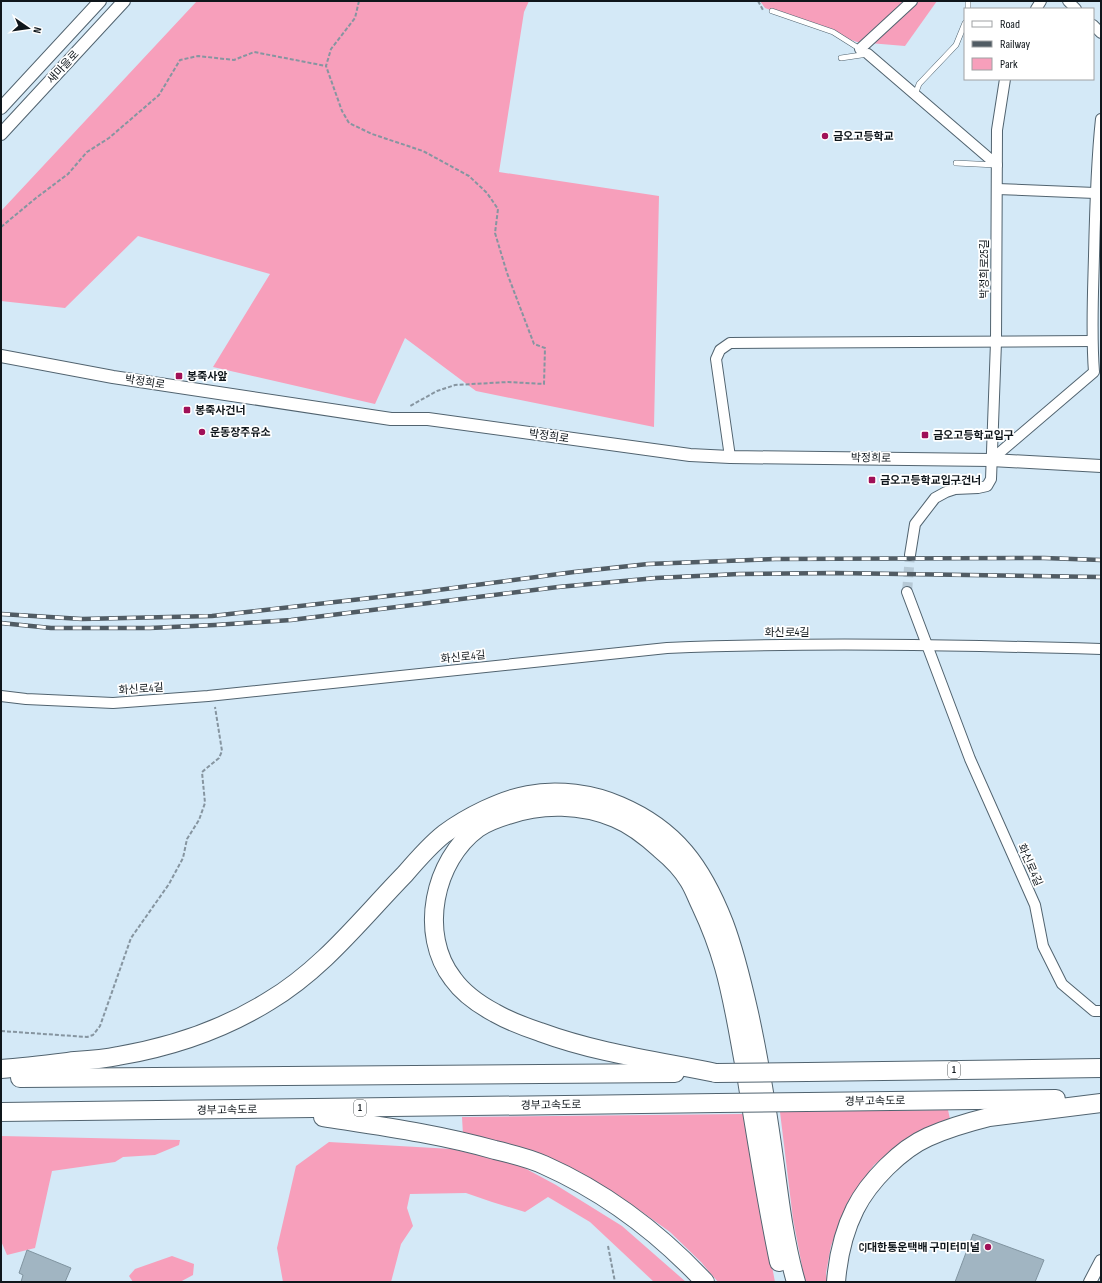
<svg xmlns="http://www.w3.org/2000/svg" width="1102" height="1283" font-family="'Sofia Sans Condensed','Noto Sans KR',sans-serif">
  <style>
    .green { fill: #f79fbb }
    .building { fill: #a1b5c2; stroke: #8094a0 }
    .lines { fill: none; stroke-linecap: round; stroke-linejoin: round }
    .minor-tunnel { stroke: #b6c9d6; stroke-width: 10; stroke-dasharray: 10 5; stroke-linecap: butt }
    .service-casing { stroke: #51636f; stroke-width: 6 }
    .minor-casing { stroke: #51636f; stroke-width: 12 }
    .tertiary-casing { stroke: #51636f; stroke-width: 14 }
    .motorway-casing { stroke: #51636f; stroke-width: 20 }
    .path { stroke: #8695a0; stroke-width: 2; stroke-dasharray: 4 2; stroke-linecap: butt }
    .service { stroke: #fff; stroke-width: 5 }
    .minor { stroke: #fff; stroke-width: 10 }
    .tertiary { stroke: #fff; stroke-width: 12 }
    .motorway { stroke: #fff; stroke-width: 18 }
    .rail-casing { stroke: #515c64; stroke-width: 4.5 }
    .rail { stroke: #fff; stroke-width: 3; stroke-dasharray: 9; stroke-linecap: butt }
    .motorway-bridge-casing { stroke: #51636f; stroke-width: 20; stroke-linecap: butt }
    .motorway-bridge { stroke: #fff; stroke-width: 18 }
    .poi-dot { fill: #a01057; stroke: #fff; stroke-width: 1.5 }
    .labels { text-anchor: middle; dominant-baseline: central; stroke-width: 3.5; stroke-linejoin: round; paint-order: stroke }
    .shield { fill: #fff; stroke: #575c5f; stroke-width: 1 }
    .shield-label { font-size: 10px; font-weight: bold; fill: #0f161b }
    .street-label { font-size: 11px; fill: #0f161b; stroke: #fff }
    .poi-label { font-size: 11px; font-weight: bold; fill: #0f161b; stroke: #fff; text-anchor: start }
  </style>
  <rect width="100%" height="100%" fill="#d4e9f7"/>
  <g class="green">
    <path d="M197,1H529L524,12L499,172L659,196L654,427L476,391L405,338L375,404L213,367L270,274L138,236L65,308L1,301V211Z"/>
    <path d="M760,1H937L905,46L857,42L765,8Z"/>
    <path d="M948,1110L950,1119L910,1136L874,1165L847,1203L831,1246L826,1273L827,1282H805L793,1219L780,1112Z"/>
    <path d="M743,1114L775,1282H718L701,1262L670,1232L624,1199L580,1172L524,1148L463,1135L462,1117Z"/>
    <path d="M1,1136L180,1140L179,1145L155,1155L123,1157L115,1162L52,1171L35,1248L7,1255L1,1241Z"/>
    <path d="M329,1142L452,1149L519,1165L556,1185L622,1226L686,1282H654L590,1222L548,1197L525,1212L492,1202L466,1193L410,1194L407,1208L413,1226L401,1244L391,1282H283L277,1248L296,1166Z"/>
    <path d="M172,1256L194,1264L193,1275L180,1282H133L129,1276L135,1269Z"/>
  </g>
  <g class="building">
    <path d="M973,1234L1044,1260L1035,1282H955Z"/>
    <path d="M27,1250L71,1268L65,1282H21L23,1275L19,1273Z"/>
  </g>
  <g class="lines">
    <path class="minor-tunnel" d="M907,592L910,555"/>
    <g class="service-casing">
      <g id="service">
        <path d="M968,9V1"/>
        <path d="M772,11L833,32L860,49"/>
        <path d="M841,58L868,54"/>
        <path d="M915,95L919,84L956,45L965,23"/>
        <path d="M956,163L996,165"/>
      </g>
    </g>
    <g class="minor-casing">
      <g id="minor">
        <path d="M1068,1L1076,9"/>
        <path d="M1036,9L1041,1"/>
        <path d="M1093,25L1101,33"/>
        <path d="M860,49L912,1"/>
        <path d="M868,54L997,165"/>
        <path d="M997,189L1095,193"/>
        <path d="M730,457L716,359L720,350L730,343L1092,341"/>
        <path d="M991,460L1094,372C1091,333 1093,295 1094,256C1095,210 1096,165 1101,119"/>
        <path d="M910,555L915,524L935,498L946,492L955,489L978,488L987,486L991,479L996,342L997,130L1005,79"/>
        <path d="M907,592L970,759L1035,905L1043,946L1062,984L1094,1011H1101"/>
        <path d="M1,696L26,699L113,703L208,696L667,648C811,642 956,645 1101,649"/>
      </g>
    </g>
    <g class="tertiary-casing">
      <g id="tertiary">
        <path d="M1,108L100,1"/>
        <path d="M1,134L124,1"/>
        <path d="M1,356L113,377L391,419H428L690,455L730,457L991,460L1101,466"/>
        <path d="M1090,1282L1101,1261"/>
      </g>
    </g>
    <g class="motorway-casing">
      <g id="motorway">
        <path d="M1,1069C26,1067 50,1064 75,1061C90,1060 104,1059 118,1056C171,1047 224,1029 269,1001C323,969 362,918 405,874C417,860 430,845 444,834C467,817 501,800 528,795C558,789 593,794 620,806C676,830 702,867 724,923C735,952 742,982 749,1013C760,1063 768,1115 775,1166C780,1204 785,1244 796,1282"/>
        <path d="M807,1072L1101,1068"/>
        <path d="M716,1073C657,1061 597,1053 540,1032C525,1027 509,1021 495,1013C480,1005 463,993 453,979C418,934 434,860 478,828C487,822 498,818 508,815C542,803 582,804 615,818C632,825 647,837 660,849C671,858 682,869 689,881C694,889 697,898 701,906C710,925 718,946 724,967C734,1002 739,1038 746,1074C756,1137 766,1200 779,1262"/>
        <path d="M20,1078L675,1073"/>
        <path d="M807,1102L1056,1099"/>
        <path d="M1,1112L718,1103"/>
        <path d="M323,1117C380,1126 439,1134 495,1150C512,1154 529,1158 544,1165C605,1192 660,1234 705,1282"/>
        <path d="M836,1282C838,1257 844,1231 855,1209C869,1181 901,1149 928,1137C948,1128 969,1122 989,1117L1101,1103"/>
      </g>
    </g>
    <g class="path">
      <path d="M359,1L355,18L331,49L326,66L342,111L349,123L372,134L423,151L469,176L487,193L498,209L495,233L507,273L534,344L545,348L544,384L508,382L455,385L437,391L410,406"/>
      <path d="M758,1L763,10"/>
      <path d="M1,227L36,198L68,174L87,152L109,138L159,95L180,60L198,56L234,60L254,52L326,66"/>
      <path d="M1,1031L87,1037L93,1035L100,1026L131,938L169,884L183,858L187,839L199,820L205,803L202,772L219,758L222,751L215,707"/>
      <path d="M608,1246L615,1282"/>
    </g>
    <use href="#service" class="service"/>
    <use href="#minor" class="minor"/>
    <use href="#tertiary" class="tertiary"/>
    <use href="#motorway" class="motorway"/>
    <g class="rail-casing">
      <g id="rail">
        <path d="M1,614L82,619L212,616L423,592L574,572L648,564L775,559L1044,558L1101,560"/>
        <path d="M1,623L51,628H150L215,625L291,620L558,587L656,578L739,574L835,573L1101,577"/>
      </g>
    </g>
    <use href="#rail" class="rail"/>
    <g class="motorway-bridge-casing">
      <g id="motorway-bridge">
        <path d="M716,1073L807,1072"/>
        <path d="M718,1103L807,1102"/>
      </g>
    </g>
    <use href="#motorway-bridge" class="motorway-bridge"/>
  </g>
  <g class="poi-dot">
    <circle cx="825" cy="136" r="4"/>
    <rect x="175" y="372" width="8" height="8" rx="2"/>
    <rect x="183" y="406" width="8" height="8" rx="2"/>
    <circle cx="202" cy="432" r="4"/>
    <rect x="921" y="431" width="8" height="8" rx="2"/>
    <rect x="868" y="476" width="8" height="8" rx="2"/>
    <circle cx="988" cy="1247" r="4"/>
  </g>
  <g class="labels">
    <g class="shield">
      <rect x="948" y="1062" width="12" height="16" rx="3"/>
      <rect x="354" y="1100" width="12" height="16" rx="3"/>
    </g>
    <g class="shield-label">
      <text x="954" y="1070">1</text>
      <text x="360" y="1108">1</text>
    </g>
    <g class="street-label">
      <text transform="translate(63 67) rotate(-47)">새마을로</text>
      <text transform="translate(984 269) rotate(-90)">박정희로25길</text>
      <text transform="translate(145 382) rotate(9)">박정희로</text>
      <text transform="translate(549 436) rotate(8)">박정희로</text>
      <text transform="translate(871 458) rotate(1)">박정희로</text>
      <text x="787" y="632">화신로4길</text>
      <text transform="translate(463 657) rotate(-6)">화신로4길</text>
      <text transform="translate(141 689) rotate(-4)">화신로4길</text>
      <text transform="translate(1030 865) rotate(66)">화신로4길</text>
      <text transform="translate(875 1101) rotate(-1)">경부고속도로</text>
      <text transform="translate(551 1105) rotate(-1)">경부고속도로</text>
      <text transform="translate(227 1110) rotate(-1)">경부고속도로</text>
    </g>
    <g class="poi-label">
      <text x="833" y="136">금오고등학교</text>
      <text x="187" y="376">봉죽사앞</text>
      <text x="195" y="410">봉죽사건너</text>
      <text x="210" y="432">운동장주유소</text>
      <text x="933" y="435">금오고등학교입구</text>
      <text x="880" y="480">금오고등학교입구건너</text>
      <text x="980" y="1247" text-anchor="end">CJ대한통운택배 구미터미널</text>
    </g>
  </g>
  <rect width="1102" height="1283" fill="none" stroke="#0f161b" stroke-width="4"/>
  <rect x="964" y="8" width="130" height="72" fill="#ffffff" stroke="#9fa2a4"/>
  <rect x="972" y="21" width="20" height="6" fill="#ffffff" stroke="#9fa2a4"/>
  <text x="1000" y="28" font-size="12" fill="#0f161b">Road</text>
  <rect x="972" y="41" width="20" height="6" fill="#515c64" stroke="#9fa2a4"/>
  <text x="1000" y="48" font-size="12" fill="#0f161b">Railway</text>
  <rect x="972" y="58" width="20" height="12" fill="#f79fbb" stroke="#9fa2a4"/>
  <text x="1000" y="68" font-size="12" fill="#0f161b">Park</text>
  <g transform="translate(28 28) rotate(103)" stroke="#ffffff" stroke-width="3" paint-order="stroke">
  <path d="M0-3L7 15L0 10L-7 15Z" fill="#0f161b"/>
  <text y="-6" font-size="11" font-weight="bold" text-anchor="middle" fill="#0f161b">N</text>
  </g>
</svg>
